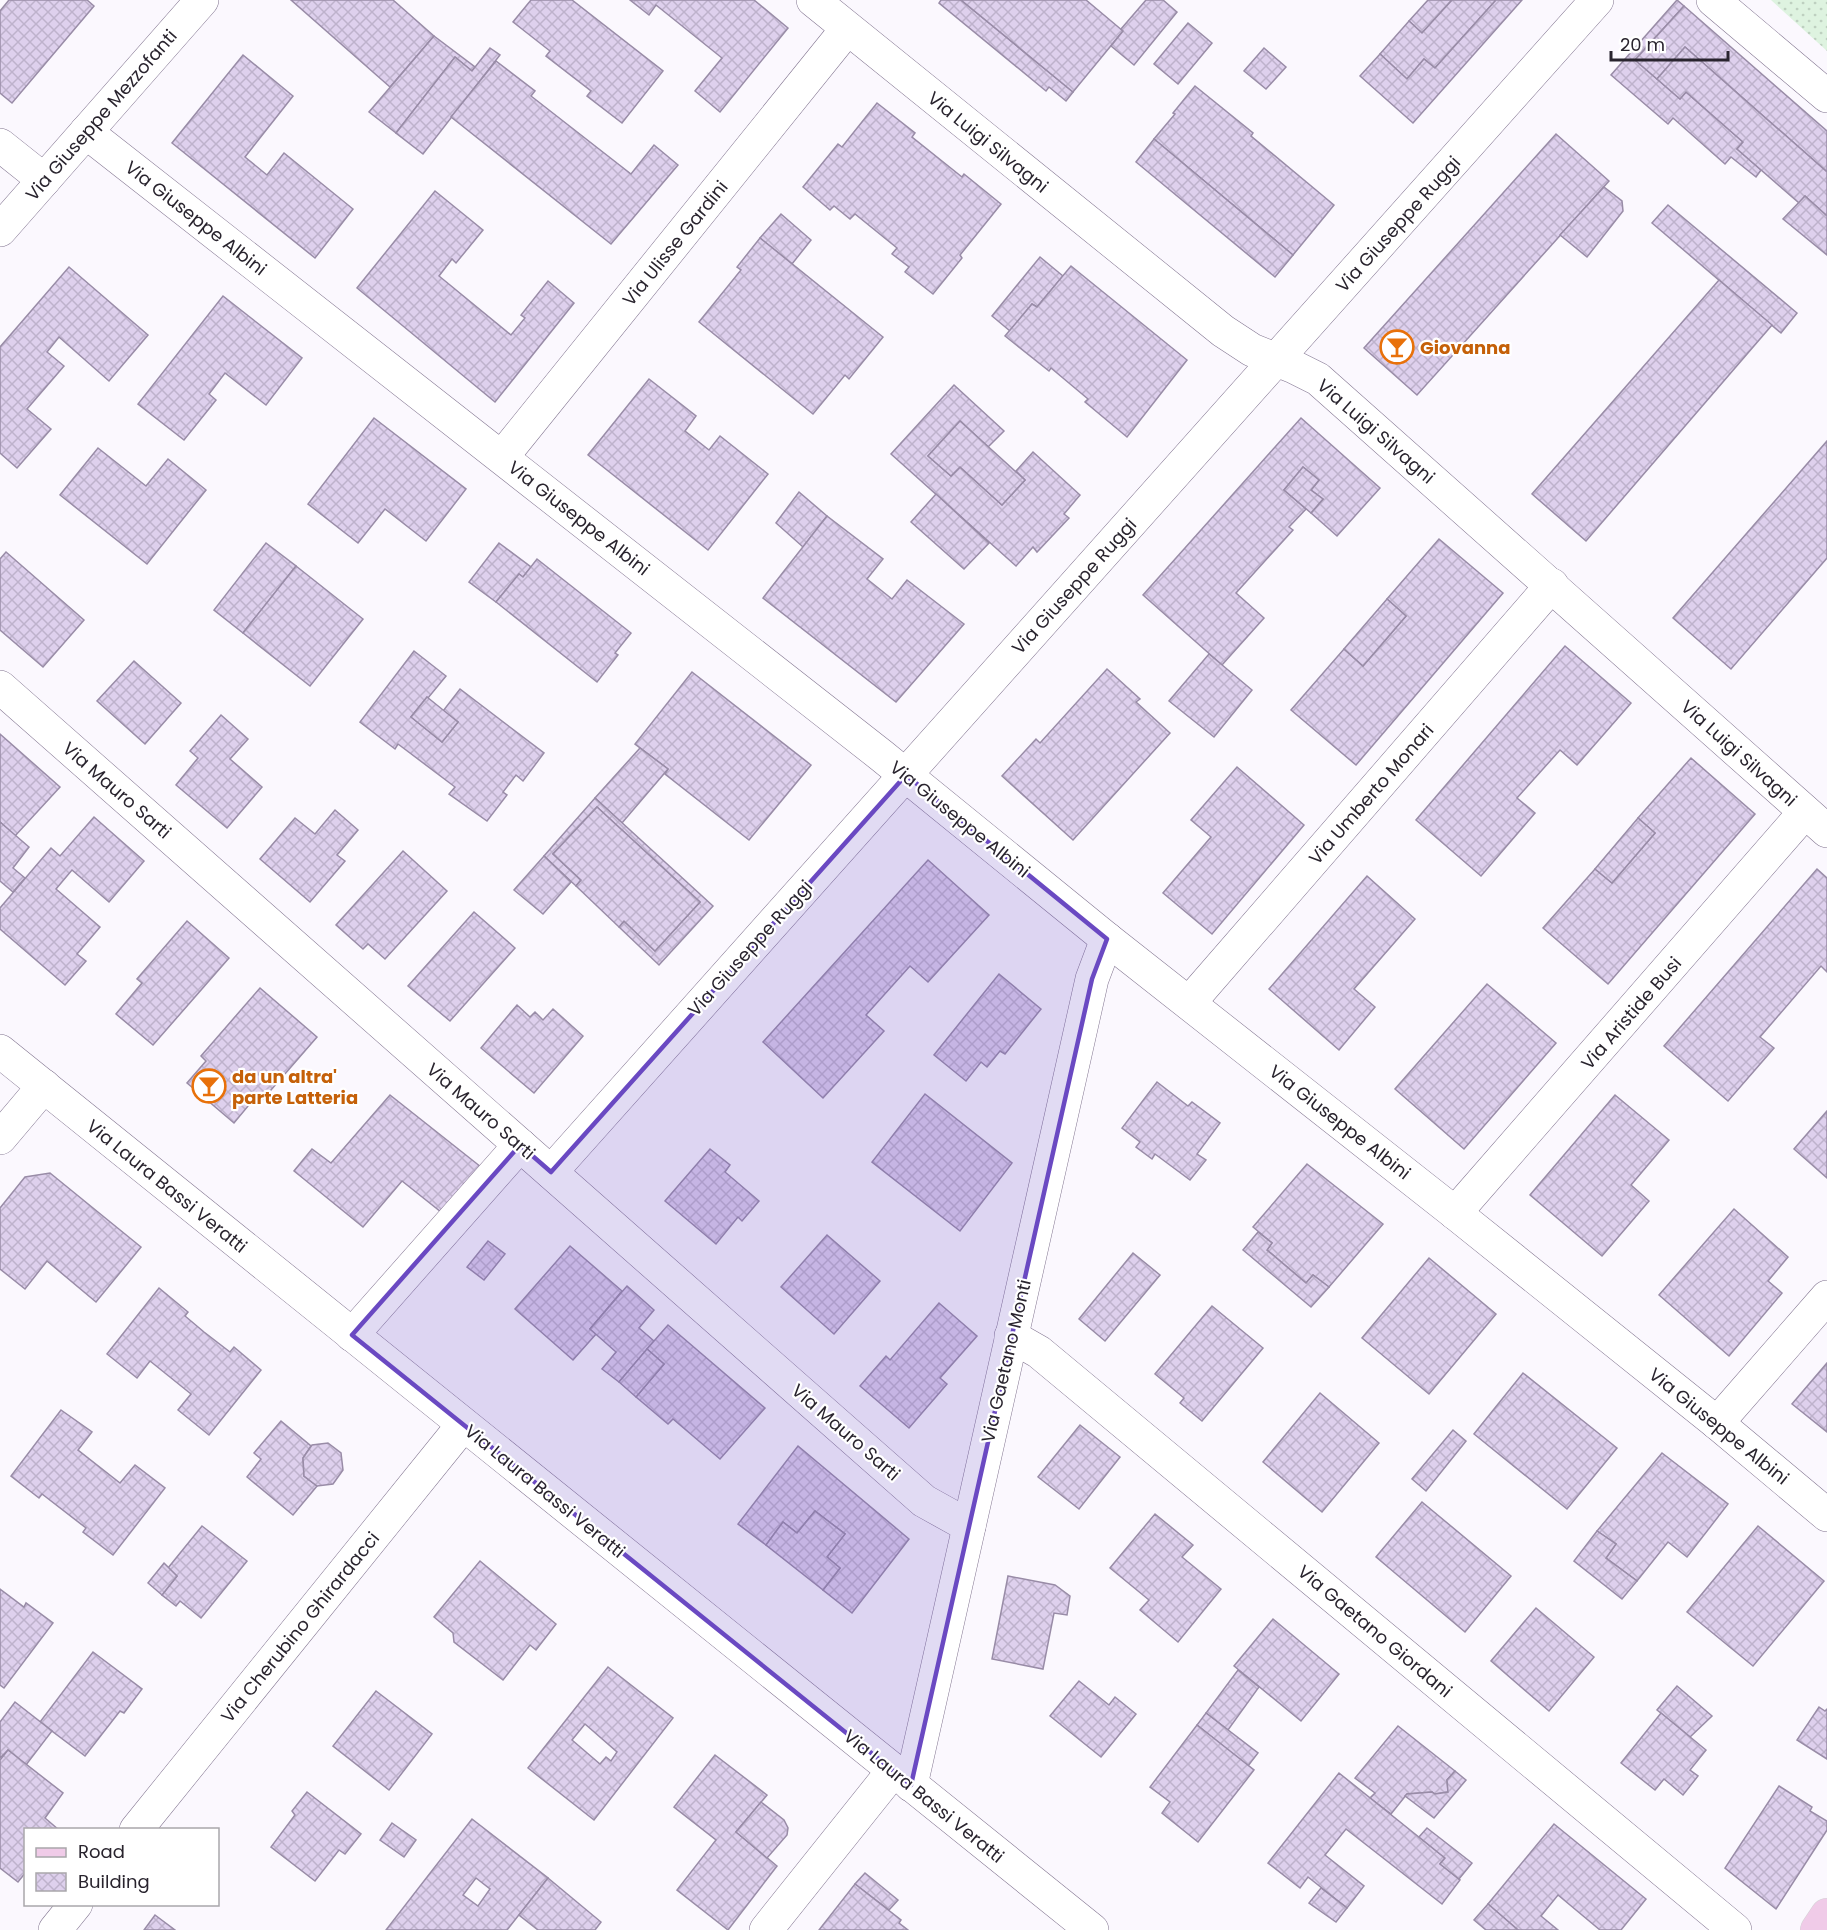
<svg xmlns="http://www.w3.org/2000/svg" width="1827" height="1930" font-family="Poppins,sans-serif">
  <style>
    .grass { fill: url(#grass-dots) }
    .building { fill: url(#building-cross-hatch); stroke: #998ca7; stroke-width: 1.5; fill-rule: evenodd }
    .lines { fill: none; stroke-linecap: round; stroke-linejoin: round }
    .minor-casing { stroke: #837691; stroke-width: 34 }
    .major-casing { stroke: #d4d3d5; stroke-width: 34 }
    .minor { stroke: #fff; stroke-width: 33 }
    .major { stroke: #f0cbe8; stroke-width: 33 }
    .marked { fill: #6a49c2; fill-opacity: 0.2; stroke: #6a49c2; stroke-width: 4.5; stroke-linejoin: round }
    .labels { text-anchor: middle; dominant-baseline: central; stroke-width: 4.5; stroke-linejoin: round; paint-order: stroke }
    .street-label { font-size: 18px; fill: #29242e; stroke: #fff }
    .food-label { font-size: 18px; font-weight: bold; fill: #c56008; stroke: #fff; text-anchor: start }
  </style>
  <defs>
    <pattern id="grass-dots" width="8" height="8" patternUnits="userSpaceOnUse" patternTransform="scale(1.5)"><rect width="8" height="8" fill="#def3e0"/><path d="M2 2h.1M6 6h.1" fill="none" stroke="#bed0c0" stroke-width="1.8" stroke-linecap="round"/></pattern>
    <pattern id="building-cross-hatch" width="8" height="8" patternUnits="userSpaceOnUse" patternTransform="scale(1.5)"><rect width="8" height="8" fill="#ded0ed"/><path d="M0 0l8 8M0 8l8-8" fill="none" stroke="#beb2cc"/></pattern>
  </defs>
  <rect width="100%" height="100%" fill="#fbf8fe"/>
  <path class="grass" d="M1771,0H1827V51Z"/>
  <g class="building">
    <path d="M9,0H87L94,6L12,103L0,93V11Z"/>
    <path d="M291,0H393L434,36L390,87Z"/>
    <path d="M531,0H572L663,71L622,123L587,96L591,91L546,56L550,51L513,22Z"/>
    <path d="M630,0H754L788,28L720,112L695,91L722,58L656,5L649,15Z"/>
    <path d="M941,0H961L1073,92L1066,101L1049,87L1046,91L939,3Z"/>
    <path d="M961,0H1086L1123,31L1073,92Z"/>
    <path d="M1146,0H1163L1177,12L1134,65L1111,46L1123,31L1121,29Z"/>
    <path d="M1428,0H1452L1422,33L1409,21Z"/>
    <path d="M1452,0H1496L1435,68L1424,59L1407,79L1380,54L1409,21L1422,33Z"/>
    <path d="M1496,0H1522L1413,123L1360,76L1380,54L1407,79L1424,59L1435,68Z"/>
    <path d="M1677,0L1684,6L1635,60L1680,99L1686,92L1743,142L1737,149L1761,170L1756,177L1731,157L1725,164L1673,118L1668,124L1611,75Z"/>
    <path d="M1684,6L1827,131V172L1685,47L1657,79L1635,60Z"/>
    <path d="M1188,23L1212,43L1178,84L1154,64Z"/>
    <path d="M434,36L475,67L472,71L455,57L396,133L369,112Z"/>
    <path d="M1685,47L1827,172V216L1805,196L1799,203L1737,149L1743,142L1686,92L1680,99L1657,79Z"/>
    <path d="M490,48L500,55L423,154L396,133L455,57L472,71Z"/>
    <path d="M1264,48L1286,67L1266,89L1244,71Z"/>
    <path d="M243,55L293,96L245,157L267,175L284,153L353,209L315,258L172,143Z"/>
    <path d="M496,61L535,91L531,96L631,174L654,145L678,165L611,244L451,117Z"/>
    <path d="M1195,86L1253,133L1251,136L1334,205L1293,255L1154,139L1175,114L1173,113Z"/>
    <path d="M877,103L915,133L912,137L962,177L964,174L1001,204L960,255L962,258L933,294L905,272L909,267L892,254L897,248L855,214L850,219L834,206L830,210L803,187L838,144L842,147Z"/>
    <path d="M1556,134L1609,181L1417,395L1364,348Z"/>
    <path d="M1154,139L1293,255L1275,277L1136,162Z"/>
    <path d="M1604,187L1622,201L1623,211L1587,257L1560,235Z"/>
    <path d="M435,191L483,230L456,263L452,259L439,276L511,335L525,318L521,315L548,281L574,303L495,402L357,288Z"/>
    <path d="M1805,196L1827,216V255L1783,219Z"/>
    <path d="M1668,205L1797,313L1781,333L1652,223Z"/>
    <path d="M781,214L811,240L792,264L760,238Z"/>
    <path d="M760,238L883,337L849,379L845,375L813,414L699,322L741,270L737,267Z"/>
    <path d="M1040,257L1063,276L1037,307L1032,304L1010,331L992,316Z"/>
    <path d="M1071,266L1187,360L1127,437L1085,402L1088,399L1051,368L1049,371L1005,336L1032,304L1037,307Z"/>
    <path d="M69,267L148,335L109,381L59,337L47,352L64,366L27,409L51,429L17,468L0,453V347Z"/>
    <path d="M1719,280L1772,325L1586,541L1532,494Z"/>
    <path d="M223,296L302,358L266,405L225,373L209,394L216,400L184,440L138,404Z"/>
    <path d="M649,379L696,416L685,431L709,450L720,436L768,474L708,550L588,455Z"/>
    <path d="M954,385L1004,431L988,447L960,421L928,456L951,476L960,467L1002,505L1025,480L1016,471L1033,452L1080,495L1064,514L1069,518L1037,552L1033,547L1016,566L891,454Z"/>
    <path d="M374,418L466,489L426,541L385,509L358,543L308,504Z"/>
    <path d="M1301,418L1380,488L1337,536L1311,513L1323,499L1311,490L1319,480L1303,467L1284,490L1306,509L1289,527L1293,530L1236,593L1264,618L1222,665L1143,595Z"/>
    <path d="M960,421L1025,480L1002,505L960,467L951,476L928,456Z"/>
    <path d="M1827,441V558L1731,669L1673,618Z"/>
    <path d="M98,448L146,486L168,459L206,490L147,564L60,495Z"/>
    <path d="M1303,467L1319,480L1311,490L1323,499L1311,513L1284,490Z"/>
    <path d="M799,492L827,516L803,547L776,523Z"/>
    <path d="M936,494L989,543L964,569L911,522Z"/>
    <path d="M827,516L883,559L867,579L892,599L907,580L964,624L896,702L763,598Z"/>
    <path d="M1439,539L1503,593L1356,765L1291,710L1344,649L1363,666L1406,616L1387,599Z"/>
    <path d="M266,543L296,566L243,633L214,610Z"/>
    <path d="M499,543L531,567L523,577L519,574L496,602L469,582Z"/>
    <path d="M6,552L84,620L43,667L0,630V559Z"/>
    <path d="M537,559L631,633L615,653L618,655L597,682L496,602L519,574L523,577Z"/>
    <path d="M296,566L363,619L310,686L243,633Z"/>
    <path d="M1387,599L1406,616L1363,666L1344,649Z"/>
    <path d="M1565,646L1631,703L1577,765L1560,750L1517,798L1535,813L1481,876L1416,820Z"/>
    <path d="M414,651L446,676L428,698L427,697L411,717L442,742L458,722L443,711L460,689L544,753L523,781L516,775L503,792L507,795L487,821L449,794L455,787L398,744L395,749L360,722Z"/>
    <path d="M1209,654L1252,690L1214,737L1169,701Z"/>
    <path d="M134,661L181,703L145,744L97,701Z"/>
    <path d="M1107,669L1140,699L1136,702L1170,733L1073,840L1002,776L1036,739L1040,743Z"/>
    <path d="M692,672L811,765L749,840L665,774L668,769L635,744Z"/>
    <path d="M427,697L458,722L442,742L411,717Z"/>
    <path d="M221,715L248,739L230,759L262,787L227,828L176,785L198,758L190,751Z"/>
    <path d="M0,734L60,787L15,836L0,822Z"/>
    <path d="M640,748L668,769L622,823L595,798Z"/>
    <path d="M1691,758L1755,814L1608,984L1543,928L1595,869L1612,883L1655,833L1638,818Z"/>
    <path d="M1237,767L1304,825L1212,934L1163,893L1211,837L1191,820Z"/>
    <path d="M595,798L713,906L659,965L619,927L624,921L655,951L700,902L597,807L553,854L581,880L576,886L544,856Z"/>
    <path d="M597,807L700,902L655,951L624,921L619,927L576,886L581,880L553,854Z"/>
    <path d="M335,810L358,830L337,855L345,861L310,902L260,859L295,818L315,834Z"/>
    <path d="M94,817L144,861L109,902L72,870L56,889L100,927L77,954L86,961L65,985L0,929V908L51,848L60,856Z"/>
    <path d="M1638,818L1655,833L1612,883L1595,869Z"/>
    <path d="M0,822L29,847L13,868L25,878L13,892L0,881Z"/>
    <path d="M403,851L447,891L385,959L368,944L363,949L336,925Z"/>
    <path d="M544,856L571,882L543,914L514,890Z"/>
    <path d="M928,860L989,915L928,982L910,966L866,1015L884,1031L823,1098L763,1042Z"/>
    <path d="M1817,869L1827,878V972L1821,966L1760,1037L1774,1048L1728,1101L1664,1046Z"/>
    <path d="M1367,876L1415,919L1354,989L1375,1007L1339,1050L1269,989Z"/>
    <path d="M474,912L515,948L450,1021L408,986Z"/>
    <path d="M187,921L229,958L153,1045L116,1014L142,983L137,979Z"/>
    <path d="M999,974L1041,1009L1005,1054L1000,1051L987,1067L981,1062L966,1081L934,1055Z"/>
    <path d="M1487,984L1556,1043L1464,1149L1395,1089Z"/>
    <path d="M260,988L317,1037L258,1105L253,1100L234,1123L187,1083L206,1061L201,1056Z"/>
    <path d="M517,1005L530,1017L535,1012L543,1020L553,1009L583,1036L534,1093L481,1048Z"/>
    <path d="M1157,1082L1188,1106L1192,1102L1220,1123L1197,1154L1206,1160L1190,1180L1155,1154L1152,1159L1136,1147L1140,1142L1122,1128Z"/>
    <path d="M925,1094L1012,1163L960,1231L872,1162Z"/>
    <path d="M390,1095L481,1167L441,1212L402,1181L363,1227L294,1171L312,1149L331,1163Z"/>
    <path d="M1615,1095L1669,1140L1631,1185L1649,1201L1602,1256L1530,1195Z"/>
    <path d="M1827,1111V1178L1794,1149Z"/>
    <path d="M710,1149L730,1165L725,1172L759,1201L742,1221L738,1217L716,1244L665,1201Z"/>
    <path d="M1307,1164L1383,1224L1329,1287L1313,1275L1306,1283L1267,1250L1272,1243L1253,1227Z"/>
    <path d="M50,1173L141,1247L96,1302L47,1261L25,1289L0,1269V1208L25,1177Z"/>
    <path d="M1734,1209L1788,1257L1768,1281L1782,1293L1729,1356L1659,1295Z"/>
    <path d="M1258,1232L1272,1243L1267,1250L1306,1283L1313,1275L1329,1287L1311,1307L1243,1250Z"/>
    <path d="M827,1235L880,1281L834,1334L781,1287Z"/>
    <path d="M488,1241L505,1254L484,1280L467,1267Z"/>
    <path d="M570,1246L622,1291L590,1329L596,1334L573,1360L515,1309Z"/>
    <path d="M1133,1253L1160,1275L1105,1341L1079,1319Z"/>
    <path d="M1429,1258L1496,1314L1429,1394L1362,1338Z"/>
    <path d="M627,1286L654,1310L639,1328L654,1341L619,1382L602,1369L616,1352L590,1329Z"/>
    <path d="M159,1288L188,1312L185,1316L204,1332L230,1352L234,1347L261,1370L209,1435L178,1410L191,1394L150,1361L137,1378L107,1354Z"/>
    <path d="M939,1303L977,1336L940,1378L947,1384L909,1428L860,1386L886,1356L890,1360Z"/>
    <path d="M1212,1306L1263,1348L1202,1421L1180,1403L1184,1398L1155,1374Z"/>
    <path d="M668,1325L765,1408L720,1459L673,1419L668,1424L636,1397L664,1364L647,1349Z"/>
    <path d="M647,1349L664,1364L636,1397L619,1382Z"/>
    <path d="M1827,1363V1432L1792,1404Z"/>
    <path d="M1523,1373L1617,1448L1567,1509L1474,1434Z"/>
    <path d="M1320,1393L1379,1443L1322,1512L1263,1462Z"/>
    <path d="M61,1410L92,1432L78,1450L120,1483L135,1465L165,1488L113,1555L83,1532L86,1528L42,1494L39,1498L11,1476Z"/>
    <path d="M281,1421L311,1446L303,1458L304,1476L317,1486L293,1515L247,1477L261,1459L254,1453Z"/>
    <path d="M1080,1425L1120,1457L1079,1509L1038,1477Z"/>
    <path d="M1453,1430L1466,1441L1426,1491L1412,1479Z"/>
    <path d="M328,1443L341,1453L343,1470L333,1484L317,1486L304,1476L303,1458L312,1445Z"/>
    <path d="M798,1446L909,1539L852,1613L823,1590L840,1568L827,1557L845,1534L815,1511L797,1533L783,1522L766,1545L738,1524Z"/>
    <path d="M1662,1453L1728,1504L1687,1557L1668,1542L1637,1581L1606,1558L1616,1544L1597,1531Z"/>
    <path d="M1422,1502L1511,1576L1465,1632L1376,1557Z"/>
    <path d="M815,1511L845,1534L827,1557L840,1568L823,1590L766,1545L783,1522L797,1533Z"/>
    <path d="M1155,1514L1193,1545L1182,1557L1221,1589L1178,1642L1140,1610L1149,1600L1110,1568Z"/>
    <path d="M202,1526L247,1561L201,1618L180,1601L176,1606L162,1595L177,1576L168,1568Z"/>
    <path d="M1758,1526L1824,1581L1753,1666L1687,1612Z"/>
    <path d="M1597,1531L1616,1544L1606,1558L1637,1581L1622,1599L1574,1561Z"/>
    <path d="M480,1561L556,1624L536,1650L530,1645L503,1680L454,1642L453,1633L434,1617Z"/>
    <path d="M164,1563L177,1576L162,1595L148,1583Z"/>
    <path d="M1008,1576L1055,1585L1070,1596L1067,1615L1054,1613L1043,1669L992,1659Z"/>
    <path d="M0,1589L24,1607L26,1603L53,1623L4,1688L0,1685Z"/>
    <path d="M1536,1608L1594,1657L1549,1711L1491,1661Z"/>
    <path d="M1273,1619L1339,1674L1301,1721L1234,1666Z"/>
    <path d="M93,1652L142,1689L124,1713L120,1711L85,1756L40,1722Z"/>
    <path d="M608,1667L673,1718L594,1820L528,1768ZM585,1724L617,1752L611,1761L606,1757L600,1764L572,1740Z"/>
    <path d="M1238,1670L1259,1687L1228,1730L1206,1713Z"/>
    <path d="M1079,1681L1109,1705L1115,1697L1136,1714L1101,1757L1050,1716Z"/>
    <path d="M1677,1686L1712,1716L1690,1737L1657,1710Z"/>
    <path d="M376,1691L432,1734L389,1790L333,1746Z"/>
    <path d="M15,1702L52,1731L26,1765L8,1750L0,1758V1722Z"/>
    <path d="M1819,1707L1825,1711L1827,1709V1759L1797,1740Z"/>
    <path d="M1206,1713L1258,1753L1248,1766L1197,1725Z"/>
    <path d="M1661,1713L1706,1750L1690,1770L1698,1776L1683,1795L1664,1779L1655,1790L1621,1763Z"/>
    <path d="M1197,1725L1254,1770L1198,1842L1162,1813L1170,1802L1150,1787Z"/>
    <path d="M1398,1726L1455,1771L1447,1780L1448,1792L1435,1794L1432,1792L1407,1794L1391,1814L1370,1798L1375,1793L1355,1778Z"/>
    <path d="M8,1750L63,1793L45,1818L59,1830H26V1872L18,1882L0,1868V1760Z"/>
    <path d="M715,1755L767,1795L736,1832L777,1866L728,1930L677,1890L716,1840L674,1807Z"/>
    <path d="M1455,1771L1466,1780L1434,1818L1405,1796L1407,1794L1432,1792L1435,1794L1448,1792L1447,1780Z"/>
    <path d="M1339,1773L1445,1858L1440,1864L1460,1880L1442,1904L1346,1829L1325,1855L1364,1886L1347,1908L1308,1877L1300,1888L1268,1863Z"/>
    <path d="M1779,1786L1812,1807L1810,1811L1827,1821V1830L1776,1909L1725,1868Z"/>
    <path d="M307,1792L361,1834L345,1854L339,1850L315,1881L271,1847L295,1815L292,1811Z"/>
    <path d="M761,1802L784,1820L788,1828L787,1835L767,1858L736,1832Z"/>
    <path d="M472,1819L548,1878L507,1930H386ZM476,1878L490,1889L478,1906L463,1895Z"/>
    <path d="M392,1823L416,1840L404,1857L380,1840Z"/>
    <path d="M1554,1824L1646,1899L1621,1930H1600L1558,1895L1541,1916L1558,1930H1518L1488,1904Z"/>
    <path d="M1427,1828L1472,1863L1459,1879L1440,1864L1445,1858L1419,1837Z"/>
    <path d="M865,1873L898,1900L889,1910L855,1884Z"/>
    <path d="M548,1878L601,1922L595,1930H538L519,1915Z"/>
    <path d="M855,1884L901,1920L899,1923L908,1930H819Z"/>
    <path d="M1321,1888L1347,1908L1336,1922L1309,1903Z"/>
    <path d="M1488,1904L1518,1930H1486L1474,1920Z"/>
    <path d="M155,1915L175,1930H144Z"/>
  </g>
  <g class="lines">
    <g class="minor-casing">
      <g id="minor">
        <path d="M813,0L1223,331L1252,350L1294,367L1318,379L1827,831"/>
        <path d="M1713,0L1827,96"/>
        <path d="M86,132L882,756L1107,939L1455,1213L1717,1423L1827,1515"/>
        <path d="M0,145L44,180"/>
        <path d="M0,230L202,0"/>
        <path d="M502,457L847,29"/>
        <path d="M0,687L924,1501L969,1526"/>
        <path d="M1189,1003L1552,585"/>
        <path d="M0,1051L1092,1930"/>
        <path d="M0,1138L44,1086"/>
        <path d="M551,1172L1597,0"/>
        <path d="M1455,1213L1805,812"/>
        <path d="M352,1335L520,1145"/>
        <path d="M1011,1336L1039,1352L1735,1930"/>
        <path d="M1717,1423L1827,1297"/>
        <path d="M911,1785L1092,979L1107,939"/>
        <path d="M136,1830L463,1425"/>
        <path d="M55,1930L76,1904"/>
        <path d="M766,1930L893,1771"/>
      </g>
    </g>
    <g class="major-casing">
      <path id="major" d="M1817,1930L1827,1915"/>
    </g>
    <use href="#minor" class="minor"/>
    <use href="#major" class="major"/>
  </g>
  <path class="marked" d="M906,775L1107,939L1092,979L911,1785L352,1335L520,1145L551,1172Z"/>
  <defs>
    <g id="bar-ring" transform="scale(1.725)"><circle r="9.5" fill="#fff" stroke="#e8710a" stroke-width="1.5"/><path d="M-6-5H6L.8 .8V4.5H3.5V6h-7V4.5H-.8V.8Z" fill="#e8710a"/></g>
  </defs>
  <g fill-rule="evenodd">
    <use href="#bar-ring" x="1397" y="347"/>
    <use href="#bar-ring" x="209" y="1086"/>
  </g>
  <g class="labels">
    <g class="street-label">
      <text transform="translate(101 115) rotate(-49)">Via Giuseppe Mezzofanti</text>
      <text transform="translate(988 142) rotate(39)">Via Luigi Silvagni</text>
      <text transform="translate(196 218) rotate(38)">Via Giuseppe Albini</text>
      <text transform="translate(1398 224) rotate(-48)">Via Giuseppe Ruggi</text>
      <text transform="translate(675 243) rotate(-51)">Via Ulisse Gardini</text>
      <text transform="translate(1376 431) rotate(41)">Via Luigi Silvagni</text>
      <text transform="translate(579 518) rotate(38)">Via Giuseppe Albini</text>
      <text transform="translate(1074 586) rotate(-48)">Via Giuseppe Ruggi</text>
      <text transform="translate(1739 753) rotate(42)">Via Luigi Silvagni</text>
      <text transform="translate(117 790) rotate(41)">Via Mauro Sarti</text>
      <text transform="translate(1371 794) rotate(-49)">Via Umberto Monari</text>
      <text transform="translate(960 819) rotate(39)">Via Giuseppe Albini</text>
      <text transform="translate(750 948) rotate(-48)">Via Giuseppe Ruggi</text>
      <text transform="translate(1631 1013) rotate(-49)">Via Aristide Busi</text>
      <text transform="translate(481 1111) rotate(41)">Via Mauro Sarti</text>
      <text transform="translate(1340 1122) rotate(38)">Via Giuseppe Albini</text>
      <text transform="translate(167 1186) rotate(39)">Via Laura Bassi Veratti</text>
      <text transform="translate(1006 1361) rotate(-77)">Via Gaetano Monti</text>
      <text transform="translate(1719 1426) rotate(39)">Via Giuseppe Albini</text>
      <text transform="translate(846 1432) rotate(41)">Via Mauro Sarti</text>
      <text transform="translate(545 1491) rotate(39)">Via Laura Bassi Veratti</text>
      <text transform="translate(300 1627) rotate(-51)">Via Cherubino Ghirardacci</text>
      <text transform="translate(1375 1631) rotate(40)">Via Gaetano Giordani</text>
      <text transform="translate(924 1796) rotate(39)">Via Laura Bassi Veratti</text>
    </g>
    <g class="food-label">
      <text x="1420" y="347">Giovanna</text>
      <text x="232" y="1076">da un altra'<tspan x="232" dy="21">parte Latteria</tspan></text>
    </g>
  </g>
  <rect x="24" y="1828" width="195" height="78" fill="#ffffff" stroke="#a9a7ab" stroke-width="1.5"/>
  <rect x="36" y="1848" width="30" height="9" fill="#f0cbe8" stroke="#a9a7ab" stroke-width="1.5"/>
  <text x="78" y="1858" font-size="18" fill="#29242e">Road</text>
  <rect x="36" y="1873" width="30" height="18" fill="url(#building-cross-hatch)" stroke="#a9a7ab" stroke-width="1.5"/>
  <text x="78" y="1888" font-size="18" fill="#29242e">Building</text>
  <path d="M1611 51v9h117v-9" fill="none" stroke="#29242e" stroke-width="3"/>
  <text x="1620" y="51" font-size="18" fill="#29242e" stroke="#ffffff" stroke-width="4.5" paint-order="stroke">20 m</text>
</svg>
